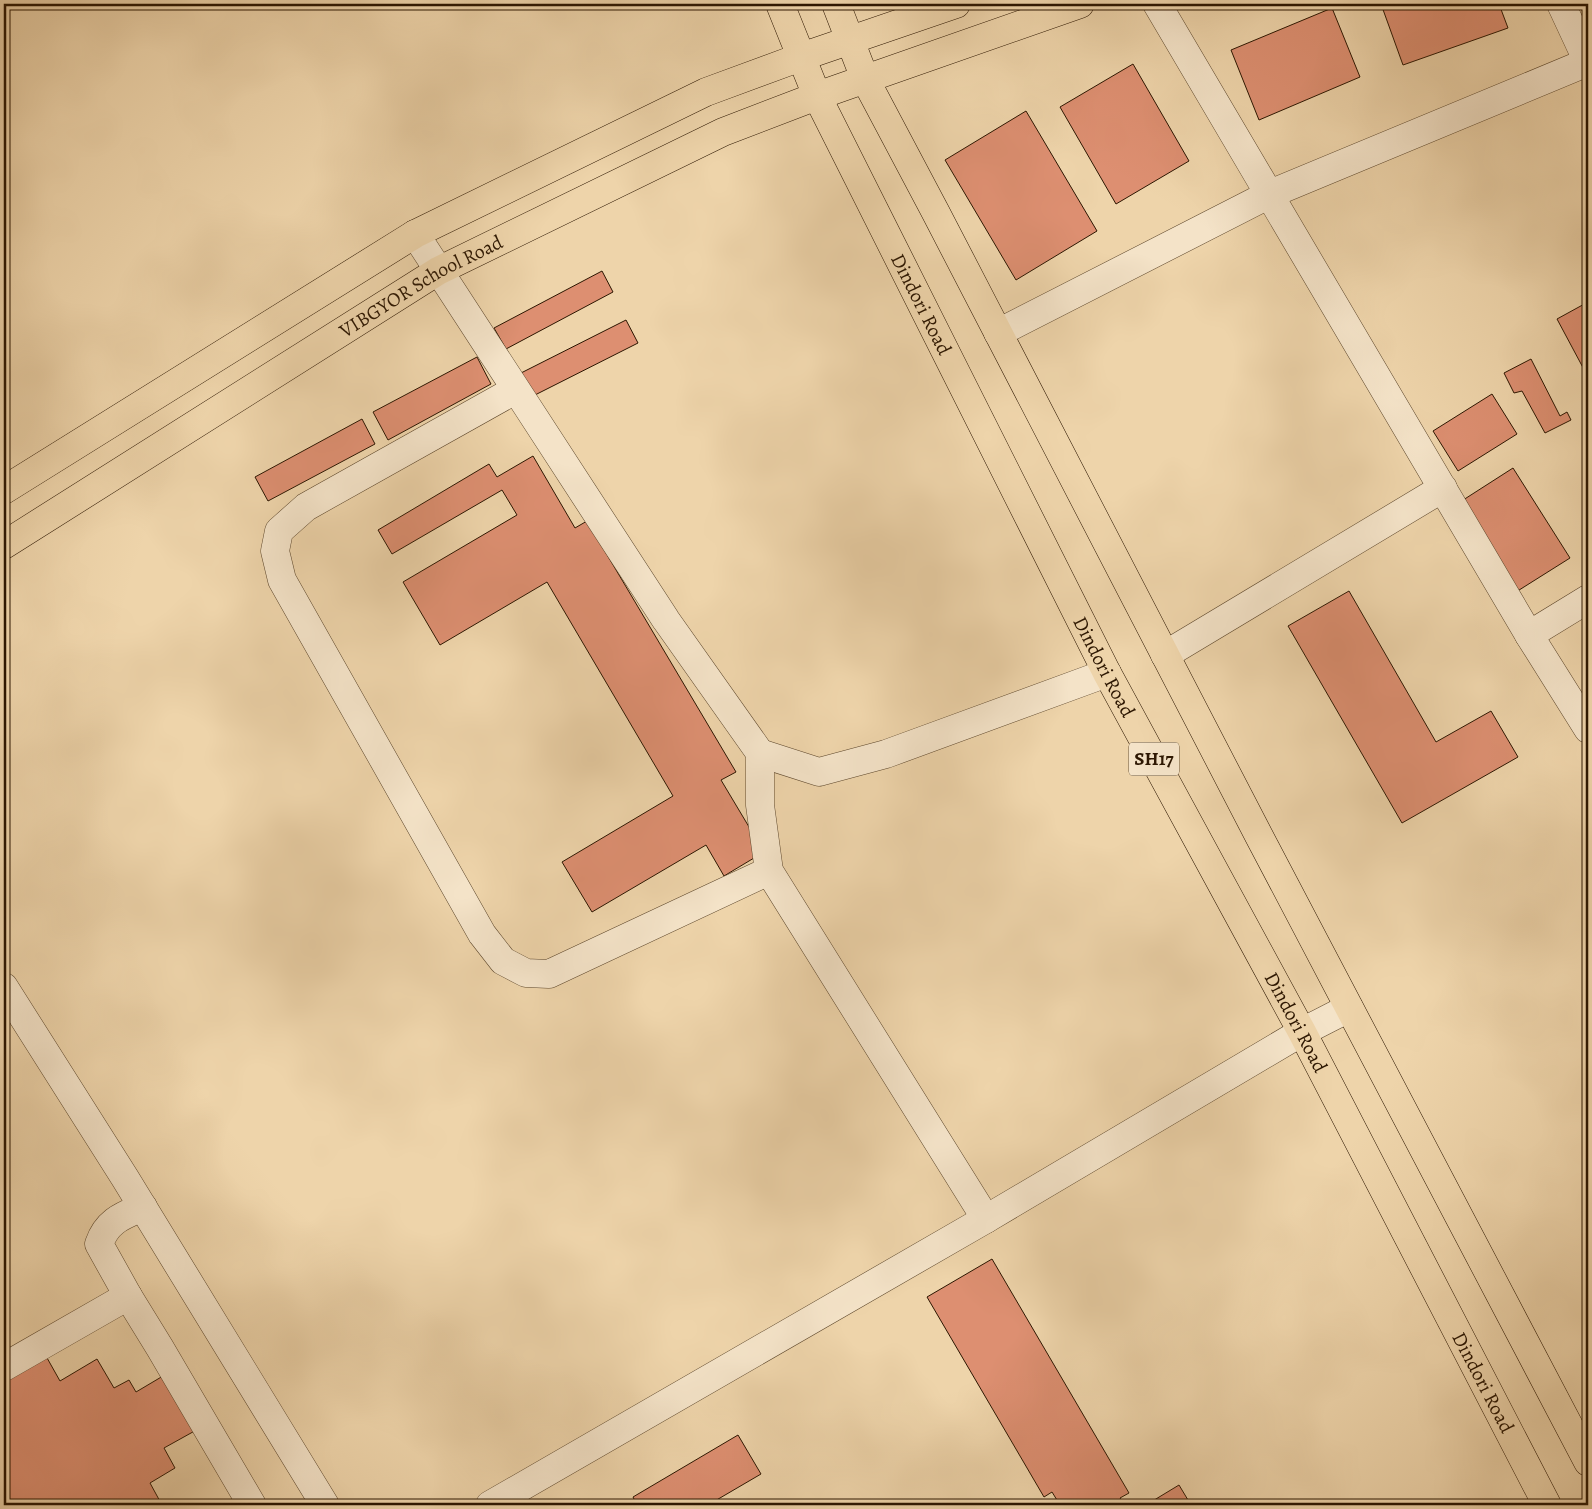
<svg xmlns="http://www.w3.org/2000/svg" width="1592" height="1509" font-family="Alegreya,serif">
  <style>
    .building { fill: #dd8f71; stroke: #2c1601 }
    .lines { fill: none; stroke-linecap: round; stroke-linejoin: round }
    .minor-casing { stroke: #5c462b; stroke-width: 29 }
    .major-casing { stroke: #2c1601; stroke-width: 29 }
    .minor { stroke: #f4e3c8; stroke-width: 28 }
    .major { stroke: #eed4aa; stroke-width: 28 }
    .labels { text-anchor: middle; dominant-baseline: central; stroke-width: 5; stroke-linejoin: round; paint-order: stroke }
    .shield { fill: #f4e3c8; stroke: #68543d; stroke-width: 1 }
    .shield-label { font-size: 19px; font-weight: bold; fill: #2c1601 }
    .street-label { font-size: 20px; fill: #2c1601; stroke: #f4e3c8 }
  </style>
  <rect width="100%" height="100%" fill="#eed4aa"/>
  <filter id="stains"><feTurbulence type="fractalNoise" baseFrequency=".004" numOctaves="4"/><feColorMatrix values="0 0 0 0 .2 0 0 0 0 .09 0 0 0 0 .02 0 0 0 .5 -.17"/></filter>
  <radialGradient id="worn" r=".72"><stop offset=".6" stop-color="#630" stop-opacity="0"/><stop offset="1" stop-color="#630" stop-opacity=".3"/></radialGradient>
  <g class="building">
    <path d="M1381,4H1499L1508,28L1403,65Z"/>
    <path d="M1332,8L1360,77L1259,120L1231,50Z"/>
    <path d="M1133,64L1189,161L1116,204L1060,107Z"/>
    <path d="M1026,111L1097,231L1016,280L945,160Z"/>
    <path d="M602,271L613,292L506,349L494,328Z"/>
    <path d="M1588,302V377L1557,319Z"/>
    <path d="M626,320L638,343L531,397L519,374Z"/>
    <path d="M477,357L491,384L388,440L373,412Z"/>
    <path d="M1531,359L1560,416L1567,412L1571,420L1545,433L1522,391L1514,393L1504,373Z"/>
    <path d="M1492,394L1517,434L1458,471L1433,431Z"/>
    <path d="M362,419L375,444L268,501L255,477Z"/>
    <path d="M533,456L575,528L587,521L736,772L721,780L764,852L724,876L706,845L592,912L562,862L673,796L547,582L440,645L403,582L517,515L502,490L392,554L378,530L489,464L497,477Z"/>
    <path d="M1513,468L1570,558L1516,592L1460,502Z"/>
    <path d="M1349,591L1436,742L1491,711L1518,757L1402,823L1288,626Z"/>
    <path d="M992,1259L1129,1493L1120,1498L1125,1505H1060L1052,1492L1044,1497L927,1297Z"/>
    <path d="M42,1349L60,1381L97,1359L114,1388L129,1380L136,1392L168,1373L200,1428L164,1448L175,1468L150,1483L162,1505H7L4,1500V1371Z"/>
    <path d="M738,1435L761,1474L708,1505H637L633,1497Z"/>
    <path d="M1179,1485L1191,1505H1146Z"/>
  </g>
  <g class="lines">
    <g class="minor-casing">
      <g id="minor">
        <path d="M1157,4L1529,635L1588,729"/>
        <path d="M415,234L666,620L760,753V805L769,871L986,1219"/>
        <path d="M998,333L1270,194L1588,62L1561,4"/>
        <path d="M515,390L306,507L279,531L275,551L282,580L482,934L503,961L526,973L549,974L769,871"/>
        <path d="M1529,635L1588,599"/>
        <path d="M1165,655L1443,488"/>
        <path d="M760,753L819,772L886,754L1107,673"/>
        <path d="M4,987L125,1178L325,1505"/>
        <path d="M143,1207C122,1216 107,1221 99,1244L128,1296L160,1348L252,1505"/>
        <path d="M4,1367L128,1296"/>
        <path d="M490,1505L986,1219L1302,1032L1349,1008"/>
      </g>
    </g>
    <g class="major-casing">
      <g id="major">
        <path id="s1" d="M780,4L817,96L1107,673L1302,1032L1547,1505"/>
        <path d="M836,4L865,79L936,213L1259,836L1588,1462"/>
        <path d="M4,490L415,234L706,92L801,57L956,4"/>
        <path id="s2" d="M4,545L438,271L723,132L817,96L1080,4"/>
      </g>
    </g>
    <use href="#minor" class="minor"/>
    <use href="#major" class="major"/>
  </g>
  <g class="labels">
    <rect class="shield" x="1129" y="742.5" width="50" height="33" rx="4"/>
    <g class="shield-label">
      <text x="1154" y="759">SH17</text>
    </g>
    <g class="street-label">
      <text stroke="none"><textPath href="#s2" startOffset="491">VIBGYOR School Road</textPath></text>
      <text stroke="none"><textPath href="#s1" startOffset="332">Dindori Road</textPath></text>
      <text stroke="none"><textPath href="#s1" startOffset="738">Dindori Road</textPath></text>
      <text stroke="none"><textPath href="#s1" startOffset="1142">Dindori Road</textPath></text>
      <text stroke="none"><textPath href="#s1" startOffset="1548">Dindori Road</textPath></text>
    </g>
  </g>
  <rect width="1592" height="1509" fill="none" stroke="#eed4aa" stroke-width="20"/>
  <rect x="5" y="5" width="1582" height="1499" fill="none" stroke="#2c1601" stroke-width="2.5"/>
  <rect x="10" y="10" width="1572" height="1489" fill="none" stroke="#2c1601"/>
  <rect width="100%" height="100%" filter="url(#stains)"/>
  <rect width="100%" height="100%" fill="url(#worn)"/>
</svg>
